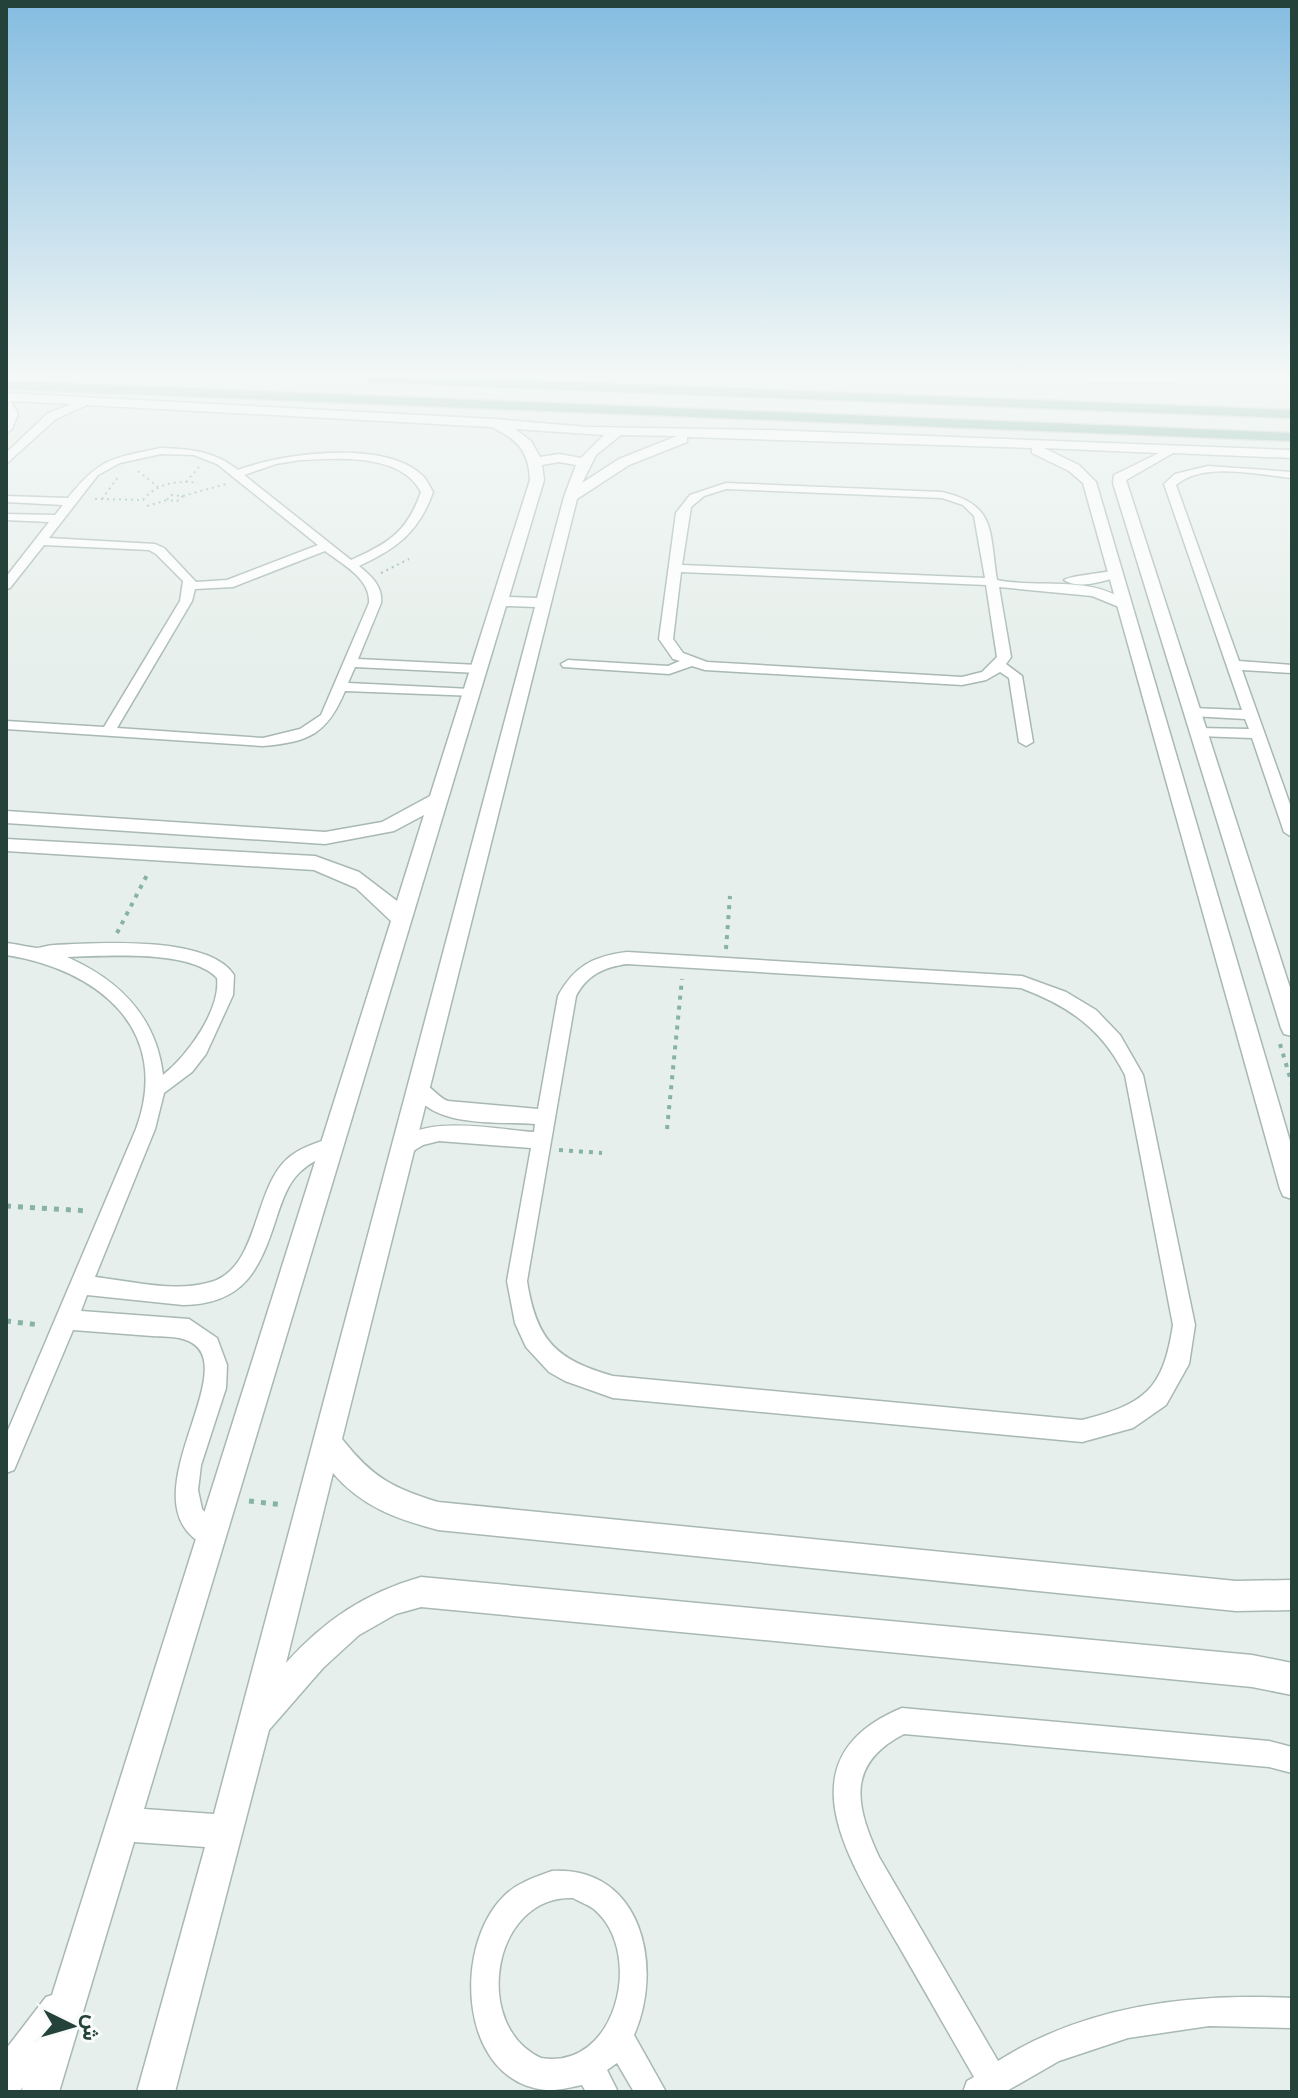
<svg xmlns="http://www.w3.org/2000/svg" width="1298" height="2098" font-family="Ubuntu,Vazirmatn,sans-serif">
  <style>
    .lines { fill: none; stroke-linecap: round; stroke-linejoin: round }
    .minor-casing { stroke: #a8b8b2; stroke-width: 3 }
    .tertiary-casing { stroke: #a8b8b2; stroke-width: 3 }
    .primary-casing { stroke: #c2cac8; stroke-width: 3 }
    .path-far2 { stroke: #86b3a5; stroke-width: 2; stroke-dasharray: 2 4; stroke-linecap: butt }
    .path-far1 { stroke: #86b3a5; stroke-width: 4; stroke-dasharray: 4 6; stroke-linecap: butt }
    .path { stroke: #86b3a5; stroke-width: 5; stroke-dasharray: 5 7; stroke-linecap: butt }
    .minor { fill: #fff; fill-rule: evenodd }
    .tertiary { fill: #fff; fill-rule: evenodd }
    .primary { fill: #6aa596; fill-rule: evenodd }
  </style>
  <rect width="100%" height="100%" fill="#e6efeb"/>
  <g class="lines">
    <g class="minor-casing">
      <g id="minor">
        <path d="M161,448C191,449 214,451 238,470C282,453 386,439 423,476C427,480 430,487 433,492C419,532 396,549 359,566C371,576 383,586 381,603L358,659L478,665L485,669L478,673L355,667L348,683L471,689L478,693L476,696L345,691C327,734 309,742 263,746L6,729V721L104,727L180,601L183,581L156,554L149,550L44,545L10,588L6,589V577L49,522L6,520V514L55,515L63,505L6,502V496L68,498C100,458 112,458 161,448ZM161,454L194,455L217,464L318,545L227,580L196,582L164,548L155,544L49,538L98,475L120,463ZM300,460C338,458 401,453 421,492C407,532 389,543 351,560L244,475L276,464ZM325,551C342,564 371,579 369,603L321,715L300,729L263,738L117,728L192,601L195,589L233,587Z"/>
        <path d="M1208,466L1292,472V478C1258,475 1204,461 1176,485L1239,661L1292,665V673L1242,670L1292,810V837L1284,832L1252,738L1198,736L1191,732L1198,728L1249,729L1245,719L1192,716L1185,712L1192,708L1242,710L1164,484L1175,474Z"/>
        <path d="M726,483L942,492C997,505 989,531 997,580C1039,589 1096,574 1130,605L1124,609L1092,596L999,587L1011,657L1006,664L1022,676L1033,742L1026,746L1019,742L1009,678L1000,672L986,680L962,685L705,670L692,666L669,674L563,667L561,664L568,660L668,666L680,661L673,659L659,639L676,513L690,495ZM726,489L942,498L963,505L974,516L985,578L682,565L691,507L704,496ZM681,572L986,585L997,657L982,672L962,677L707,662L683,653L673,639Z"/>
        <path d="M1115,570L1119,571V577C1102,581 1079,590 1064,580C1073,575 1101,574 1115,570Z"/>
        <path d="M6,943C16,944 27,947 37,948C41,948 48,945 54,945C97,943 209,935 234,975L233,995L206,1054L192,1072L164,1093L155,1129L95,1277C131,1281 175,1293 211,1282C259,1268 253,1190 287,1159C299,1148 316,1143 331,1138L338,1140L341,1146L338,1152C324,1156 310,1162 300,1172C288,1183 282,1201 277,1216C260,1269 245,1304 183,1305L87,1295L81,1311L189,1319L217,1338L227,1365L226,1388L201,1465L198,1490L202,1509L219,1528L223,1536L219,1544L211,1548C114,1508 256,1359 183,1339C173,1336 162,1337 152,1336C126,1334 99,1332 73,1330L14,1470L6,1473V1435L136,1129C173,1029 97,969 6,955ZM67,957C105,956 190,949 217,978C221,1010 187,1056 163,1075C156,1016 119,980 67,957Z"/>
        <path d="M627,952L1022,976L1066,992L1096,1010L1120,1035L1143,1075L1195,1325L1189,1364L1166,1405L1133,1428L1082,1442L613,1398L565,1381L549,1372L526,1347L515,1323L507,1281L531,1148L439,1141L423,1145L402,1158L395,1156L392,1150C412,1111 498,1130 534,1132L535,1124C495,1121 432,1129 410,1088L412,1083C427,1078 435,1096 448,1101L538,1109L558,996C574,966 594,956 627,952ZM627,964L1021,988C1069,1006 1102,1029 1125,1075L1173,1325C1163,1390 1145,1404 1082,1420L613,1376C556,1360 536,1340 527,1281L576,996C587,975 604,967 627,964Z"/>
        <path d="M902,1708L1269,1741L1292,1747V1773L1269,1767L904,1734C846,1764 855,1805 879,1857L998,2061C1086,2005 1190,1993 1292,1998V2028L1209,2026L1128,2038L1059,2061L1005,2092H963L967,2081L974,2077C948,2032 923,1988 897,1943C852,1864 778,1759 902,1708Z"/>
        <path d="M552,1871C642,1866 664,1967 634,2035L666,2092H634L617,2063L607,2070L618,2092H586L582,2085C571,2087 558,2091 546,2090C459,2082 452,1947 504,1896C517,1883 535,1877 552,1871ZM573,1898C580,1902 589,1905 595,1910C645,1954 616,2071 541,2058C471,2026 492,1895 573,1898Z"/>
      </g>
    </g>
    <g class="tertiary-casing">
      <g id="tertiary">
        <path d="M1081,378H1186L1180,382H1087Z"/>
        <path d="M6,393L494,419L588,427L769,430L1292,450V458L1173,453L1126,480L1292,994V1036L1284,1034L1281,1028L1113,483L1114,475L1159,453L1044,448L1079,465L1096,482L1292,1148V1199L1283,1196L1280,1189L1083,483L1069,471L1032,453V448L687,437V442L629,465L577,499L342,1439C372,1477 392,1488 438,1502L1236,1581L1292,1580V1610L1236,1611L438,1530C397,1519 362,1507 333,1473L286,1663C325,1620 365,1593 421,1577L1252,1655L1292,1663V1695L1252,1687L421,1607L396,1614L359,1635L323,1668L269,1730L175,2092H137L205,1847L134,1842L59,2092H21L23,2087L19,2092H6V2049L46,1997L52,1995L391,921L356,888L314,870L6,851V839L315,856L359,872L397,901L424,815L394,831L325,844L6,823V811L325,832L382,822L430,796L530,480C529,451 517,439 491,427L87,405L56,419L6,464V453L48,413L72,404L11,401L18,414L12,429L6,433ZM515,429L604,435L581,458L559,454L540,457L531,441ZM621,435L677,436L619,459L582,483L596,455ZM559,462L576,465L564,497L537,598L509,597L544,480L542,465ZM506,606L535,607L214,1814L144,1809Z"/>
      </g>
    </g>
    <g class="primary-casing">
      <g id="primary">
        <path d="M363,378H463L1292,410V418L370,382Z"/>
        <path d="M6,381L1292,433V441L6,389Z"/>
      </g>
    </g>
    <g class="path-far2">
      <path d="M138,471L158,487"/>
      <path d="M186,482L199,467"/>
      <path d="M171,495L183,496L177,501L167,500Z"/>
      <path d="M183,496L226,484"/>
      <path d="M95,499L143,500C157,483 177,480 198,483"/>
      <path d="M102,499L118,477"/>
      <path d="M147,506L167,500"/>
      <path d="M381,573L409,559"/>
    </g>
    <g class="path-far1">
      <path d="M117,933L147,875"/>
      <path d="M726,949L730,896"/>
      <path d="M1280,1044L1292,1084"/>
      <path d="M667,1129L682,979"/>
      <path d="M559,1150L602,1153"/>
    </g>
    <g class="path">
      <path d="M6,1206L89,1211"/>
      <path d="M6,1321L40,1325"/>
      <path d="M249,1501L284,1505"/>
    </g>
    <use href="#minor" class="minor"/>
    <use href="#tertiary" class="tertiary"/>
    <use href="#primary" class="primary"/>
  </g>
  <linearGradient id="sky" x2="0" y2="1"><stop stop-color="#84bce0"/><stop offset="0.56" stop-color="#f4f8f6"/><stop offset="1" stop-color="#f4f8f6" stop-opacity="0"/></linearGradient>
  <rect width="1298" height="671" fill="url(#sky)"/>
  <rect width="1298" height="2098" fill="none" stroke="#24423a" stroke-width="16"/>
  <g transform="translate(72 2026) rotate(95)" stroke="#f7fbf9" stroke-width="6" paint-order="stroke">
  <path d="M0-6L14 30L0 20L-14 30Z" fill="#24423a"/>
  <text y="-12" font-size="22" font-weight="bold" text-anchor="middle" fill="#24423a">ش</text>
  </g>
</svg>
